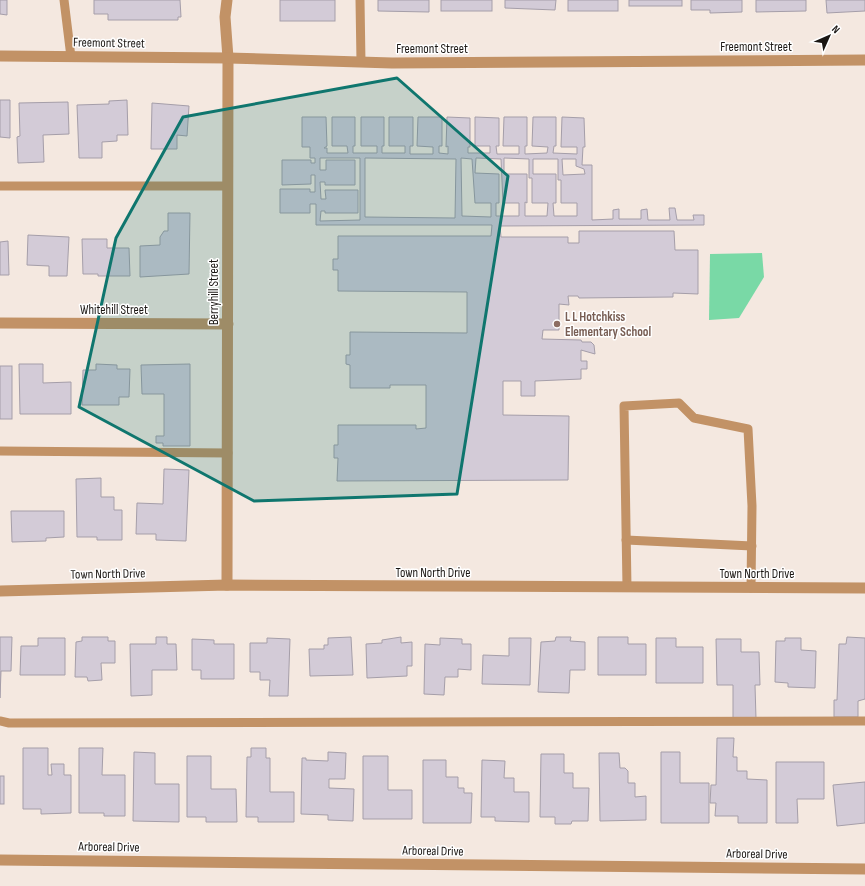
<svg xmlns="http://www.w3.org/2000/svg" width="865" height="886" font-family="'Sofia Sans Condensed',sans-serif">
  <style>
    .green { fill: #79d9a6 }
    .building { fill: #d3cbd7; stroke: #a59ea9; fill-rule: evenodd }
    .lines { fill: none; stroke-linecap: round; stroke-linejoin: round }
    .service { stroke: #c29266; stroke-width: 9 }
    .minor { stroke: #c29266; stroke-width: 11 }
    .marked { fill: #0f766e; fill-opacity: 0.2; stroke: #0f766e; stroke-width: 3; stroke-linejoin: round }
    .education-dot { fill: #8d6e63; stroke: #fff; stroke-width: 1.5 }
    .labels { text-anchor: middle; dominant-baseline: central; stroke-width: 3; stroke-linejoin: round; paint-order: stroke }
    .street-label { font-size: 13px; fill: #1a1613; stroke: #fff }
    .education-label { font-size: 13px; font-weight: bold; fill: #785e54; stroke: #fff; text-anchor: start }
  </style>
  <rect width="100%" height="100%" fill="#f4e8e0"/>
  <path class="green" d="M762,253L764,277L739,318L709,320L710,254Z"/>
  <g class="building">
    <path d="M0,0H7V15L0,14Z"/>
    <path d="M94,0H180L181,17H178V20H108V14H94Z"/>
    <rect x="280" y="0" width="55" height="21"/>
    <path d="M378,0H429V12L378,11Z"/>
    <rect x="441" y="0" width="51" height="11"/>
    <path d="M505,0H556L555,10L505,8Z"/>
    <rect x="568" y="0" width="50" height="11"/>
    <rect x="629" y="0" width="53" height="6"/>
    <path d="M691,0H742V12L710,13V10H691Z"/>
    <path d="M756,0H806V11L756,12Z"/>
    <path d="M826,0H865V11L827,13Z"/>
    <path d="M0,100H10V138L0,137Z"/>
    <path d="M127,100L128,135H117V141L102,142V158H79L77,105L109,104V101Z"/>
    <path d="M68,102L69,134L43,135L44,162L18,163L17,137L20,136L19,103Z"/>
    <path d="M152,103L189,106L187,136L177,135V149H151Z"/>
    <path d="M302,117H326L327,146L324,148H327V153H348L347,146H332V117H355V146H353V153H377V146H361V117H384V146H382V153H405V146H389V117H413V146H410V154H433V147L417,146L418,117H442V146H439V153L448,154V146L446,147L447,117L470,118V147H468V153H490V146H475V117L499,118V146H496L497,154H519V146H503L504,117H527V146H525V154L547,153L548,147L532,146L533,117H556V146H554L553,153L577,154V147H561L562,117L584,118L585,147H583L582,165H592V220L613,219V210L619,209V219H641V210L647,209L648,220H670L669,208H675L677,220H694L693,215H704V225L500,226L501,237H568V243H579V231H674L675,250H698V294L673,293V297L579,298L578,296H568L569,305L559,304V330H543L542,339L581,340L582,342H591L594,345L595,354L581,350V361H587V369H581V379L535,381V396H521V381H503V415L569,416L568,480L337,481L338,458H334V445H338V425H416V429L426,428V385H390V388H350V365L346,364V355H350V332L467,333V292L338,291V270H333V259H338V236H491L492,225H316V204H310V213H280V189H310V192H315V175H311V184L282,185V160H311V163H315V158H310V147H302ZM320,158H360V220L320,221L321,211H325V213H358V190H325L326,199H321L320,182H325V185H355V160H326V170H320ZM365,158L456,159L455,218L365,217ZM461,158L472,159L475,203H491V217L462,216ZM476,158L501,159L503,203H519V216H496V203H499V174L475,173ZM504,158L529,159V178H532V203H548L547,216H525V202L527,203V174H504ZM533,159H558V180H561V203H577V216H554L553,203H556V174H533ZM562,159H576V166L584,169L585,174L563,175Z"/>
    <path d="M168,213H190L189,274L140,277V246L160,245V237L164,231H168Z"/>
    <path d="M28,235L69,237L67,276H49V266L27,265Z"/>
    <path d="M82,239H107V248H129L130,276H98V274H83Z"/>
    <path d="M8,241L9,275H0V242Z"/>
    <path d="M19,364H43V383L71,382V414H20Z"/>
    <path d="M96,364L117,365V369H130L129,397H119V405H82L83,370H96Z"/>
    <path d="M190,364V446H163V443H156V436H164V394H142L141,365Z"/>
    <rect x="0" y="366" width="12" height="53"/>
    <path d="M164,469L189,470L186,541L156,540V534H136L137,503L163,504Z"/>
    <path d="M101,478V497H114V510H122V540H97V537H77L76,479Z"/>
    <path d="M11,511H64V537L46,538V541L12,542Z"/>
    <path d="M0,637H12L11,671H1L0,698Z"/>
    <path d="M82,637H108V641H115V663H101L102,680L88,681L87,677H75L76,642L82,641Z"/>
    <path d="M156,637H167V644H176L177,670H152V695L131,696L130,644H156Z"/>
    <path d="M351,637L353,675L310,676L309,649H324V645H328V638Z"/>
    <path d="M401,637V643L412,642V666H407V676L367,678L366,644L382,643V640Z"/>
    <path d="M556,637H571L570,641L585,642V670H570L569,693L538,692L541,642L555,641Z"/>
    <path d="M598,637H628V644H646V675H598Z"/>
    <path d="M847,637L865,638V699L858,701V717H834V700H837L839,644H846Z"/>
    <path d="M38,638H65V675H20L21,646H38Z"/>
    <path d="M267,638L290,639L288,696H269L270,680H260V672H250V643H267Z"/>
    <path d="M440,638L462,639V644H471V670L458,669V677H445L444,695L424,694L425,644L440,645Z"/>
    <path d="M509,638H531L530,685L482,684L483,655L509,656Z"/>
    <path d="M656,638H676V647H703V683H656Z"/>
    <path d="M785,638H801V650L816,651L815,688L788,687V683L775,682L776,641H785Z"/>
    <path d="M192,639L214,640V644H234V679H201V670H192Z"/>
    <path d="M716,639H741V652H759L760,685H755L756,719L733,720V685H717Z"/>
    <path d="M717,738H734L733,757H737V771H747V779L767,780V823H738V816H715L716,803H710L711,785H716Z"/>
    <path d="M23,748H48V775H52L51,764H64V775H71V813L41,814V809H23Z"/>
    <path d="M79,748H103L102,775H125V816H104V813H79Z"/>
    <path d="M251,748H266V758H270V792H294V822H258V817H246L247,757H251Z"/>
    <path d="M134,752L155,753V784H179V822L133,821Z"/>
    <path d="M328,752L346,753L345,779H329V788L354,789L353,821L328,820V815L301,814L302,758H306V760L328,761Z"/>
    <path d="M661,752H680V783H709V823H661Z"/>
    <path d="M599,753H619L620,768H625L628,771V783H635V797L646,796V820L600,821Z"/>
    <path d="M541,754H564V773H573V788H589L588,821H572L571,824H555V817H540Z"/>
    <path d="M187,756H211V789H236L237,822H206V817H187Z"/>
    <path d="M363,756H388V790H412V819H363Z"/>
    <path d="M423,760H446V777H458V788H464V793H472L471,823H423Z"/>
    <path d="M482,760L505,761L504,778H514V792H529V822L495,821V817H481Z"/>
    <path d="M776,762H824V799H797L798,823H776Z"/>
    <rect x="0" y="776" width="4" height="28"/>
    <path d="M865,782V823L837,826L833,785Z"/>
  </g>
  <g class="lines">
    <g class="service">
      <path d="M64,0L71,57"/>
      <path d="M360,0L361,62"/>
      <path d="M0,186H228"/>
      <path d="M0,451L228,453"/>
      <path d="M626,540L752,546"/>
      <path d="M627,587L624,406L679,403L694,418L748,429L752,506L751,588"/>
      <path d="M0,721L9,723L865,721"/>
    </g>
    <g class="minor">
      <path d="M227,0L225,17L228,58L227,585"/>
      <path d="M0,56L228,58L392,63L865,60"/>
      <path d="M0,323L228,324"/>
      <path d="M0,591L227,585L865,588"/>
      <path d="M0,860L865,869"/>
    </g>
  </g>
  <path class="marked" d="M397,78L508,176L457,494L254,501L79,407L116,238L183,117Z"/>
  <circle class="education-dot" cx="557" cy="324" r="4"/>
  <g class="labels">
    <g class="street-label">
      <text transform="translate(109 43) rotate(1)">Freemont Street</text>
      <text x="756" y="47">Freemont Street</text>
      <text x="432" y="49">Freemont Street</text>
      <text transform="translate(214 292) rotate(-90)">Berryhill Street</text>
      <text x="114" y="310">Whitehill Street</text>
      <text x="433" y="573">Town North Drive</text>
      <text transform="translate(108 574) rotate(-1)">Town North Drive</text>
      <text x="757" y="574">Town North Drive</text>
      <text transform="translate(109 847) rotate(1)">Arboreal Drive</text>
      <text transform="translate(433 851) rotate(1)">Arboreal Drive</text>
      <text transform="translate(757 854) rotate(1)">Arboreal Drive</text>
    </g>
    <g class="education-label">
      <text x="565" y="317">L L Hotchkiss<tspan x="565" dy="15">Elementary School</tspan></text>
    </g>
  </g>
  <g transform="translate(829 36) rotate(45)" stroke="#ffffff" stroke-width="3" paint-order="stroke">
  <path d="M0-3L7 15L0 10L-7 15Z" fill="#1a1613"/>
  <text y="-6" font-size="11" font-weight="bold" text-anchor="middle" fill="#1a1613">N</text>
  </g>
</svg>
